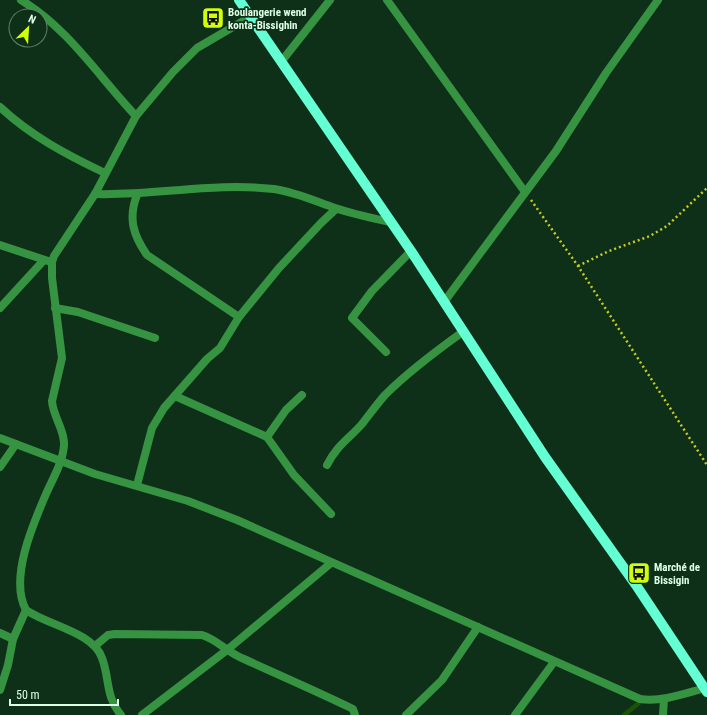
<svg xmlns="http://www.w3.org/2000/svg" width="707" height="715" font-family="'Roboto Condensed',sans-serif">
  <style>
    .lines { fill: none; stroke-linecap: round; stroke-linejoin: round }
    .stream { stroke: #1a5306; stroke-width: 4.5 }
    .path { stroke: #c7cc25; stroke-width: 2.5; stroke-dasharray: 2 3; stroke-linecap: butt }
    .minor { stroke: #369342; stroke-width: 8 }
    .tertiary { stroke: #369342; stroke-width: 8 }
    .primary { stroke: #65ffd4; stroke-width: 10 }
    .labels { text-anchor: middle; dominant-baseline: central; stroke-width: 3.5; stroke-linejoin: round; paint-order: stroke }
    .poi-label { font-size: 11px; font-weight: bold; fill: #deffe5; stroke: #0f3018; text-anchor: start }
  </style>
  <rect width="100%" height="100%" fill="#0f3018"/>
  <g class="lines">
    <path class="stream" d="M624,715L639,703"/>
    <g class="path">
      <path d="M531,200L578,266L707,465"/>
      <path d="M578,266L609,251L650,236L667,226L707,188"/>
    </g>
    <g class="minor">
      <path d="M21,0C68,28 99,77 136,116"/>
      <path d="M387,0L525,192"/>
      <path d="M281,62L330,0"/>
      <path d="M0,107C31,136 67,155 105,173"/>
      <path d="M95,194C155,196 214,182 274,189C295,192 315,201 335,208C353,214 372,218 390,222"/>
      <path d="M137,195C128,218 133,235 147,255L239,317"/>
      <path d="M0,245L48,261"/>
      <path d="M444,302L556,151L606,73L658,0"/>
      <path d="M0,308L44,260"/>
      <path d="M55,308L78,312L155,338"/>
      <path d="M386,352L352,318L372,291L411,251"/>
      <path d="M175,396L267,437L294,475L331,514"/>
      <path d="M267,437L286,410L302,395"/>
      <path d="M327,465C337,445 349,439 362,424C370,414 377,404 385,395C409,371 436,351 464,331"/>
      <path d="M0,467L16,444"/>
      <path d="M137,485L152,428L164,408L207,359L220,348L239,317L279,268L321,223L336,209"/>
      <path d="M26,610C47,625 93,632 102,658C110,679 105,696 121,715"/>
      <path d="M0,633L13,639"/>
      <path d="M95,646L108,635L115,634L202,635C218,640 228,653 244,659C279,675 314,690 349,707L353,709L355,715"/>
      <path d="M0,690L8,665L13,639L26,610C9,579 33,524 46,494C53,478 63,462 64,445C65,430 53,417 52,401L62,358L52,278V262L54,256L95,194L136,116L173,72L197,48L250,17"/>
      <path d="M142,715L227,650L331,563"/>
      <path d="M406,715L442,680L478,627"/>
      <path d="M515,715L554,662"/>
      <path d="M663,715L664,699"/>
    </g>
    <path class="tertiary" d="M0,438L95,474L188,501L237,520L640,699C662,702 683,694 705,688"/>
    <path class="primary" d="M239,0L411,251L545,457L636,585L707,692"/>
  </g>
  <defs>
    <g id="bus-square" transform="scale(1.15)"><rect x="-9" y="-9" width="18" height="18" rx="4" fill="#d0ff0a" stroke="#0f3018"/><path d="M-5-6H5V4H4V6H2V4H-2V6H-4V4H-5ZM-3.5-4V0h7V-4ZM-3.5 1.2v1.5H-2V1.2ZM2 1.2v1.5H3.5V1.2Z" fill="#111"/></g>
  </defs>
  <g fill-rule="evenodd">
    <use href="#bus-square" x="213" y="18"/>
    <use href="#bus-square" x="639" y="573"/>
  </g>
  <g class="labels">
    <g class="poi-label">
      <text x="228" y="12">Boulangerie wend<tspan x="228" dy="13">konta-Bissighin</tspan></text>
      <text x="654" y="567">Marché de<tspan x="654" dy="13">Bissigin</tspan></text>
    </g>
  </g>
  <g transform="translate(28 28) rotate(25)"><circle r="19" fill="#0f3018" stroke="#62836a"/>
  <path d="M0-3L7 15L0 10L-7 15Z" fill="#d0ff0a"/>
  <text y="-6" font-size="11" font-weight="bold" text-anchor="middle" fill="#deffe5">N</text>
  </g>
  <path d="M10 699v6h108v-6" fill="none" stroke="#deffe5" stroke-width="2"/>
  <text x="16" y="699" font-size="12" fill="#deffe5" stroke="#0f3018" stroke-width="3" paint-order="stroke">50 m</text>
</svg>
